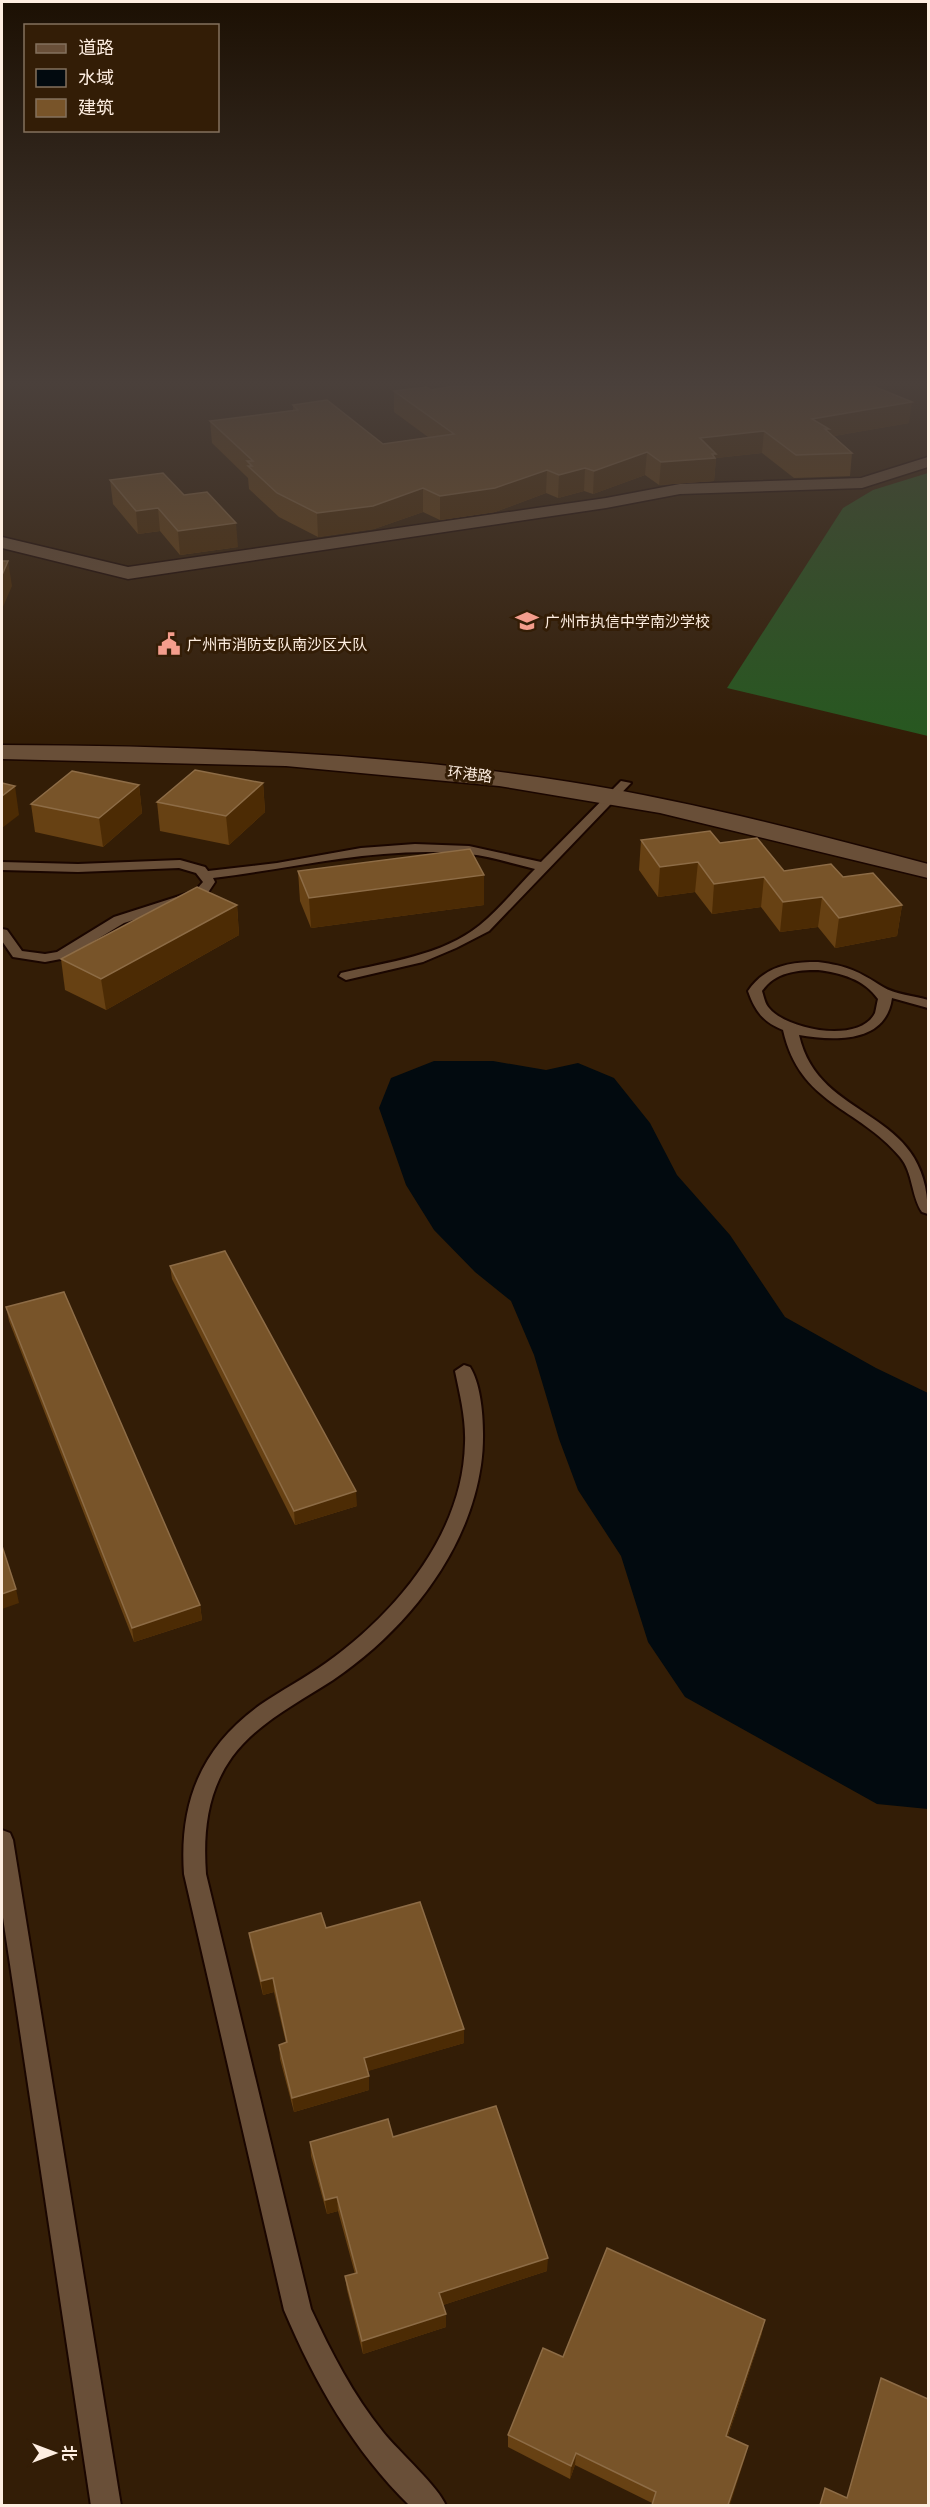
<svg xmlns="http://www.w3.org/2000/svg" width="930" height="2507" font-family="Merriweather,'Noto Sans SC',serif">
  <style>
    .forest { fill: #275820 }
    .water { fill: #020a0f }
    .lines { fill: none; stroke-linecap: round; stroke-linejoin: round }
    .service-casing { stroke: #1a0600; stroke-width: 4 }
    .minor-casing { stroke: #1a0600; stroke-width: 3 }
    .service { fill: #694f38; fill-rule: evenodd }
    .minor { fill: #694f38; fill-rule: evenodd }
    .wall { fill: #674113 }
    .shaded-wall { fill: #4c2b04 }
    .building { fill: #785429; stroke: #8d6c46; stroke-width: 1.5 }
    .labels { text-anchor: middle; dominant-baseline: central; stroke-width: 6; stroke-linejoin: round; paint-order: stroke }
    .far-poi-label { font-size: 15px; fill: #feeee1; stroke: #331d06; text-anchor: start }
    .far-street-label { font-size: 15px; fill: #feeee1; stroke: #331d06 }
  </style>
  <rect width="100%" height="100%" fill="#331d06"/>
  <path class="forest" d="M928,473V736L727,688L843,508L873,490Z"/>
  <path class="water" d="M434,1061H493L546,1070L578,1063L614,1078L650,1123L677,1175L730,1235L785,1317L876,1368L928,1393V1809L877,1804L685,1697L648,1642L621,1556L578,1490L559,1439L534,1355L511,1301L475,1272L434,1230L406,1185L379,1108L391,1078Z"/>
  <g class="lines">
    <g class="service-casing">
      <g id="service">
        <path d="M621,781L631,783L489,931L456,948L423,962L346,980L339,976L341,973C387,962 442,956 480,925C500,909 517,887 535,869C513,864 490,856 468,854C382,845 297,868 213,878L215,882L205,897L124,923L66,958L45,962L13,957L2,941V929L7,930L22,951L45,954L57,952L114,917L195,891L203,882L196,873L179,868L78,872L2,870V862L78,864L180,860L205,867L208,871L277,863L361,848L415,844L469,846L541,862Z"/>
        <path d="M818,962C848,966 858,971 883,987C894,994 915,996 928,1000V1008L892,998C886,1044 833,1041 799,1035C819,1124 928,1105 928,1214L922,1212C911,1196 913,1172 900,1157C857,1106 800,1105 783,1030C763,1022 755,1011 748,991C765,966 789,962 818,962ZM818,970C841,973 864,979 878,999C877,1003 876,1009 875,1013C860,1044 787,1030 769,1008C765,1004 764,997 762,991C775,972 797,970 818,970Z"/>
        <path d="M464,1365L470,1367C484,1389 485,1439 481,1465C468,1554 405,1631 333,1680C298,1703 258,1722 232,1757C207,1792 203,1832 206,1874L311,2309C331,2352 353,2395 383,2432C399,2452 439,2487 446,2506H410C353,2450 315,2383 284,2310L184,1874C179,1803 201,1747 260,1705C282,1690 305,1678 326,1663C396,1613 463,1534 465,1443C466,1419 460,1395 455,1371Z"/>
        <path d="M2,1830L10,1833L13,1840L121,2506H91L2,1911Z"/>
      </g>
    </g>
    <g class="minor-casing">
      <g id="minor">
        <path d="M928,457V467L862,488L680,494L606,508L128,579L2,548V537L128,567L606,498L680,484L861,478Z"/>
        <path d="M2,745C192,746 382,752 570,782C691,801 810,833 928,864V878L660,813L499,786L286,766L2,759Z"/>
      </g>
    </g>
    <use href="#service" class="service"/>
    <use href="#minor" class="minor"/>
  </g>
  <g class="wall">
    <path d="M431,390L909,423L834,436L852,453L850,476L794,478L762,453L716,458L714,481L659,485L645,475L593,494L584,491L558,498L546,493L495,512L440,520L423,512L374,529L318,537L279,517L249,489L248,478L212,443L210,421L293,410V405L383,444L428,437L394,412V391Z"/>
    <path d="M110,480L184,495L238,547L180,555L160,531L138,534L113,504Z"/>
    <path d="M263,783L265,812L229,845L160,831L157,802Z"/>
    <path d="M139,785L142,813L103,847L35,832L31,804Z"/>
    <path d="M641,840L720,843L784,871L843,877L902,905L897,936L835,948L818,927L780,932L761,907L712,914L695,892L658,897L639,870Z"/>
    <path d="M298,871L484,905L311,928L300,901Z"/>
    <path d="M237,905L239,935L106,1010L65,990L61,959Z"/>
    <path d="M170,1266L357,1506L295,1525L172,1279Z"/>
    <path d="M6,1307L200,1605L202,1620L134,1642L9,1321Z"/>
    <path d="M326,1928L464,2029V2043L367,2071L369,2090L294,2112L280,2059L279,2045L286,2043L274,1992L263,1995L251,1947L249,1933Z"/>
    <path d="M393,2137L547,2271L443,2305L446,2327L363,2354L347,2290L345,2276L355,2274L338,2211L327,2214L311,2156L310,2142Z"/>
    <path d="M762,2333L728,2436L745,2458L652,2503L575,2465L570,2479L508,2447V2435L563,2357Z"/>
  </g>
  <g class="shaded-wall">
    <path d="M912,402L909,423L828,437L812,419Z"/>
    <path d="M764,431L762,453L716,458L714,481L659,485L661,462L700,438Z"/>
    <path d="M647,452L645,475L593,494L594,471Z"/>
    <path d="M585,468L584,491L558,498L559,475Z"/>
    <path d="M547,470L546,493L495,512L440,520V496Z"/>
    <path d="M423,488V512L374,529L318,537L317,513Z"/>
    <path d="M158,508L160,531L138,534L136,511Z"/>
    <path d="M236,523L238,547L180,555L178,531Z"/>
    <path d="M8,561L12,586L2,609V575Z"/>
    <path d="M263,783L265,812L229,845L226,816Z"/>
    <path d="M139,785L142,813L103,847L99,818Z"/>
    <path d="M15,786L19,815L2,828V796Z"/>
    <path d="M698,862L695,892L658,897L660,867Z"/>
    <path d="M484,875V905L311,928L309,898Z"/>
    <path d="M764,877L761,907L712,914L714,884Z"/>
    <path d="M822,897L818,927L780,932L783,902Z"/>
    <path d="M237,905L239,935L106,1010L101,979Z"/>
    <path d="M902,905L897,936L835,948L839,918Z"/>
    <path d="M356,1491L357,1506L295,1525L294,1511Z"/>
    <path d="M16,1589L19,1603L2,1609V1594Z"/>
    <path d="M200,1605L202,1620L134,1642L132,1628Z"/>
    <path d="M273,1978L274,1992L263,1995L261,1981Z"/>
    <path d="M464,2029V2043L365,2072L364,2058Z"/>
    <path d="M369,2076V2090L294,2112L292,2098Z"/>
    <path d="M337,2197L338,2211L327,2214L325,2200Z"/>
    <path d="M548,2258L547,2271L440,2306L439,2293Z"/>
    <path d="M446,2314V2327L363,2354L362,2341Z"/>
    <path d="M765,2320L762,2333L724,2448L726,2436Z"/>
    <path d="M748,2446L745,2458L730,2505H728Z"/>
    <path d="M576,2453L575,2465L570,2479L571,2466Z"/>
  </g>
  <g class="building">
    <path d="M454,386H873L912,402L812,419L829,429H825L852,453L796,455L764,431L700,438L716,454H712L715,458L661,462L647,452L594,471L585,468L559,475L547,470L495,488L440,496L423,488L373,506L317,513L277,493L248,466H252L247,461H253L210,421L298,410L293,405L327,400L383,444L454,434L394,391L427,387L431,390Z"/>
    <path d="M163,473L184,495L207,492L236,523L178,531L158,508L136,511L110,480Z"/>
    <path d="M2,561H8L2,575Z"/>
    <path d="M195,770L263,783L226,816L157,802Z"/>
    <path d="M72,771L139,785L99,818L31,804Z"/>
    <path d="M2,783L15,786L2,796Z"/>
    <path d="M710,831L720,843L757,838L784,871L831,864L843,877L873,873L902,905L839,918L822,897L783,902L764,877L714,884L698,862L660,867L641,840Z"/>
    <path d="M470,849L484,875L309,898L298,871Z"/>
    <path d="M197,887L237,905L101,979L61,959Z"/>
    <path d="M225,1251L356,1491L294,1511L170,1266Z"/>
    <path d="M64,1292L200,1605L132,1628L6,1307Z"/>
    <path d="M2,1546L16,1589L2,1594Z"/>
    <path d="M420,1902L464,2029L364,2058L369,2076L292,2098L279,2045L287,2042L273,1978L261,1981L249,1933L321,1913L326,1928Z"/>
    <path d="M496,2106L548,2258L439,2293L446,2314L362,2341L345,2276L357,2273L337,2197L325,2200L310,2142L388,2119L393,2137Z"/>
    <path d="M607,2248L765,2320L726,2436L748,2446L728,2505H652L656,2492L576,2453L571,2466L508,2435L543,2348L563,2357Z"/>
    <path d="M881,2378L928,2399V2505H820L825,2488L847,2498Z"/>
  </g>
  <linearGradient id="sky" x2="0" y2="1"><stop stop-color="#1c1003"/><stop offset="0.52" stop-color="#4a403b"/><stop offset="1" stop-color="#4a403b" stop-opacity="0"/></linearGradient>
  <rect width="930" height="737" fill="url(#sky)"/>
  <defs>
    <g id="school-bare" transform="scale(1.8)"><path d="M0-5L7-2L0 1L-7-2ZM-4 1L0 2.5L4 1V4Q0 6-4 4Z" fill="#f49d8c" stroke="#331d06" stroke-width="2.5" paint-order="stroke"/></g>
    <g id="civic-bare" transform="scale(1.8)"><path d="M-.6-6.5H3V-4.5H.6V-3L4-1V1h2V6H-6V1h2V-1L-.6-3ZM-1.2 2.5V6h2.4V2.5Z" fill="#f49d8c" stroke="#331d06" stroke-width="2.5" paint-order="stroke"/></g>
  </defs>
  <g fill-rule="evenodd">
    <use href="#school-bare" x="527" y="621"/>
    <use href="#civic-bare" x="169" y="644"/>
  </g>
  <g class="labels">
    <g class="far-poi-label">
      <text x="545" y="621">广州市执信中学南沙学校</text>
      <text x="187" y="644">广州市消防支队南沙区大队</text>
    </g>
    <g class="far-street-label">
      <text transform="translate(470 774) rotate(7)">环港路</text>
    </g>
  </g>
  <rect width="930" height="2507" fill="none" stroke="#feeee1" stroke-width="6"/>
  <rect x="24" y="24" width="195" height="108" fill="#331d06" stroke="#84715e" stroke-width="1.5"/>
  <rect x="36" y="44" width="30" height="9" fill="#694f38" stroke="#84715e" stroke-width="1.5"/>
  <text x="78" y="54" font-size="18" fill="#feeee1">道路</text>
  <rect x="36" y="69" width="30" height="18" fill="#020a0f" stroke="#84715e" stroke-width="1.5"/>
  <text x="78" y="84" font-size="18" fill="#feeee1">水域</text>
  <rect x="36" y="99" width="30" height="18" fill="#785429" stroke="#84715e" stroke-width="1.5"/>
  <text x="78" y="114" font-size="18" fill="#feeee1">建筑</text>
  <g transform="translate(54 2453) rotate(90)" stroke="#331d06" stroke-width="4.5" paint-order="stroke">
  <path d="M0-4.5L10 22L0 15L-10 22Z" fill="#feeee1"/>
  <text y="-9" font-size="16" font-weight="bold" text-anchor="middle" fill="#feeee1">北</text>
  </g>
</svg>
